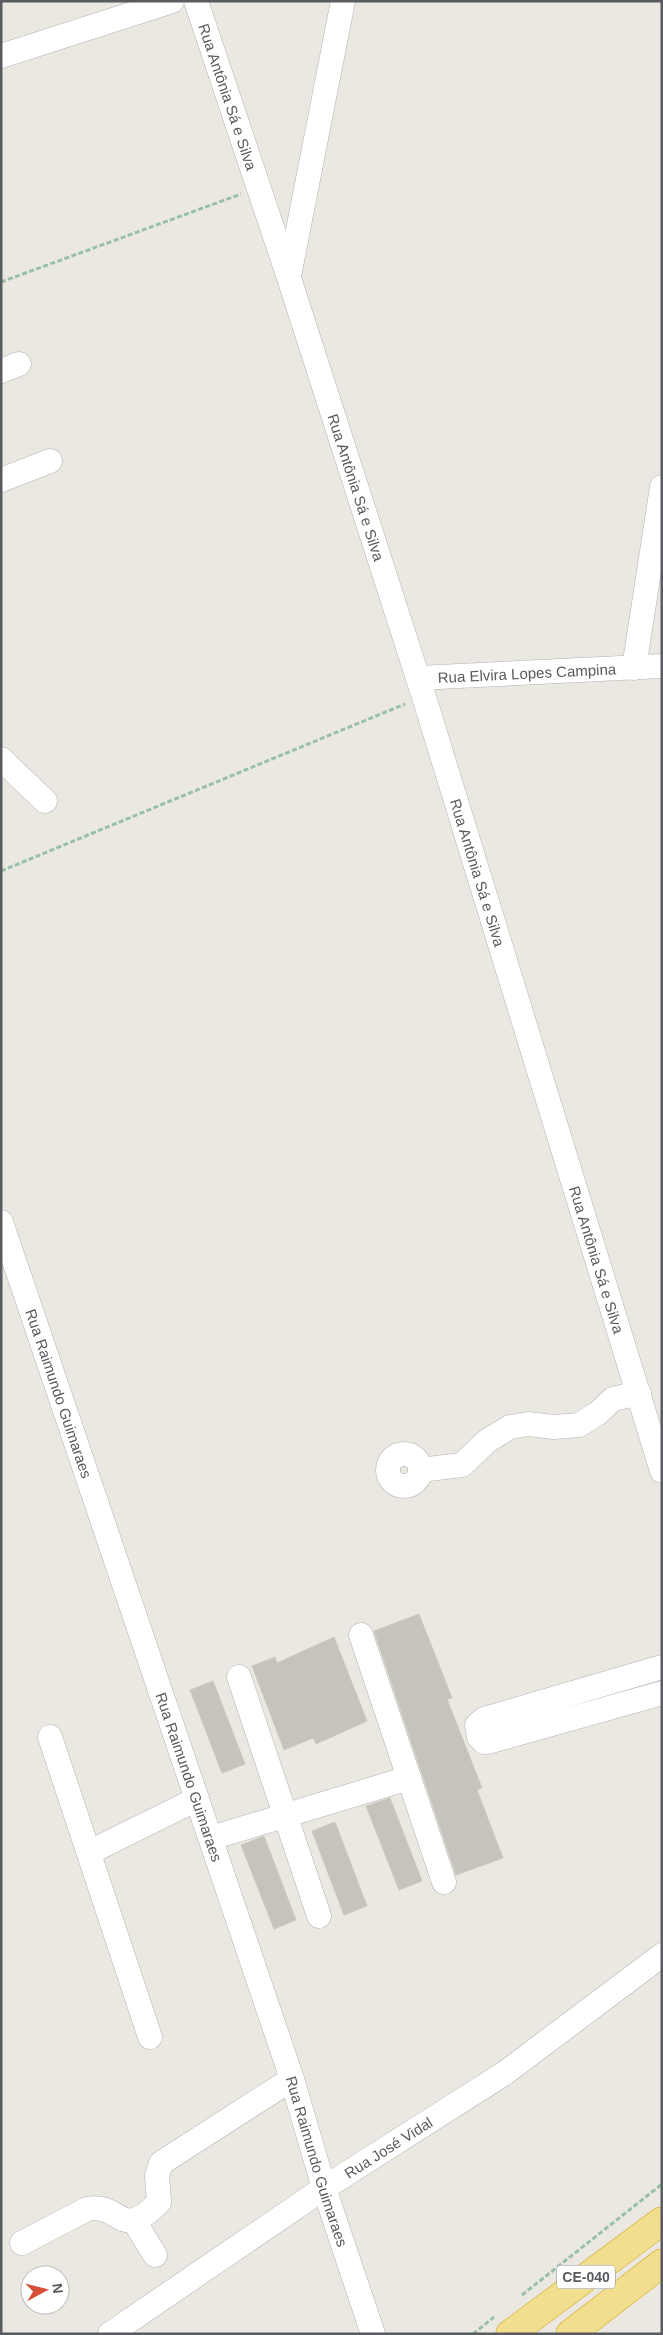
<svg xmlns="http://www.w3.org/2000/svg" width="663" height="2335" font-family="Arial,sans-serif">
  <style>
    .building { fill: #c6c2bc; stroke: #cecabf }
    .lines { fill: none; stroke-linecap: round; stroke-linejoin: round }
    .minor-casing { stroke: #b0b2b6; stroke-width: 25 }
    .highway-casing { stroke: #d5a415; stroke-width: 29 }
    .path { stroke: #98c0a6; stroke-width: 3; stroke-dasharray: 5 2.5; stroke-linecap: butt }
    .minor { stroke: #fff; stroke-width: 24 }
    .highway { stroke: #f2de8f; stroke-width: 28 }
    .labels { text-anchor: middle; dominant-baseline: central; stroke-width: 4; stroke-linejoin: round; paint-order: stroke }
    .shield { fill: #fff; stroke: #8a8c8f; stroke-width: 1 }
    .shield-label { font-size: 14px; font-weight: bold; fill: #585b5f }
    .street-label { font-size: 15px; fill: #585b5f; stroke: #fff }
  </style>
  <rect width="100%" height="100%" fill="#eae8e0"/>
  <g class="building">
    <path d="M419,1614L452,1698L447,1699L482,1788L477,1790L503,1858L456,1875L374,1631Z"/>
    <path d="M334,1637L367,1721L316,1744L313,1738L284,1750L252,1666L275,1657L277,1663Z"/>
    <path d="M213,1681L245,1764L222,1773L190,1690Z"/>
    <path d="M390,1798L422,1881L399,1890L366,1806Z"/>
    <path d="M335,1822L367,1906L344,1915L312,1831Z"/>
    <path d="M264,1836L296,1920L274,1929L241,1845Z"/>
  </g>
  <g class="lines">
    <g class="minor-casing">
      <g id="minor">
        <path id="s1" d="M196,1L289,278L424,697L662,1471"/>
        <path d="M1,56L172,1"/>
        <path d="M289,276L343,1"/>
        <path d="M1,371L19,364"/>
        <path d="M1,480L50,461"/>
        <path d="M634,668L662,487"/>
        <path id="s2" d="M418,678L662,666"/>
        <path d="M1,759L45,801"/>
        <path id="s3" d="M1,1222L292,2079L324,2188L373,2334"/>
        <circle cx="404" cy="1470" r="16"/>
        <path d="M420,1470L462,1465L487,1441L510,1427L528,1424L554,1427L579,1425L598,1413L613,1399L639,1393"/>
        <path d="M361,1635L444,1882"/>
        <path d="M662,1667L484,1719L477,1725L479,1737L484,1742H488L662,1693"/>
        <path d="M239,1677L319,1916"/>
        <path d="M50,1737L150,2037"/>
        <path d="M211,1838L409,1778"/>
        <path d="M90,1852L197,1799"/>
        <path d="M134,2221L155,2255"/>
        <path d="M22,2243L87,2209C122,2202 119,2243 159,2202L157,2176L161,2163L292,2079"/>
        <path id="s4" d="M110,2334L324,2188L505,2073L662,1955"/>
      </g>
    </g>
    <g class="highway-casing">
      <g id="highway">
        <path d="M510,2334L662,2221"/>
        <path d="M570,2334L662,2263"/>
      </g>
    </g>
    <g class="path">
      <path d="M1,282L241,194"/>
      <path d="M1,871L405,704"/>
      <path d="M522,2295L662,2184"/>
      <path d="M473,2334L494,2317"/>
    </g>
    <use href="#minor" class="minor"/>
    <use href="#highway" class="highway"/>
  </g>
  <g class="labels">
    <rect class="shield" x="557" y="2265.5" width="58" height="23" rx="4"/>
    <g class="shield-label">
      <text x="586" y="2277">CE-040</text>
    </g>
    <g class="street-label">
      <text stroke="none"><textPath href="#s1" startOffset="101">Rua Antônia Sá e Silva</textPath></text>
      <text stroke="none"><textPath href="#s1" startOffset="512">Rua Antônia Sá e Silva</textPath></text>
      <text stroke="none"><textPath href="#s2" startOffset="109">Rua Elvira Lopes Campina</textPath></text>
      <text stroke="none"><textPath href="#s1" startOffset="916">Rua Antônia Sá e Silva</textPath></text>
      <text stroke="none"><textPath href="#s1" startOffset="1321">Rua Antônia Sá e Silva</textPath></text>
      <text stroke="none"><textPath href="#s3" startOffset="181">Rua Raimundo Guimaraes</textPath></text>
      <text stroke="none"><textPath href="#s3" startOffset="586">Rua Raimundo Guimaraes</textPath></text>
      <text stroke="none"><textPath href="#s4" startOffset="335">Rua José Vidal</textPath></text>
      <text stroke="none"><textPath href="#s3" startOffset="991">Rua Raimundo Guimaraes</textPath></text>
    </g>
  </g>
  <rect width="663" height="2335" fill="none" stroke="#585b5f" stroke-width="5"/>
  <g transform="translate(45 2290) rotate(83)"><circle r="24" fill="#ffffff" stroke="#bcbdbf"/>
  <path d="M0-4L9 19L0 12L-9 19Z" fill="#d74e38"/>
  <text y="-8" font-size="14" font-weight="bold" text-anchor="middle" fill="#585b5f">N</text>
  </g>
</svg>
